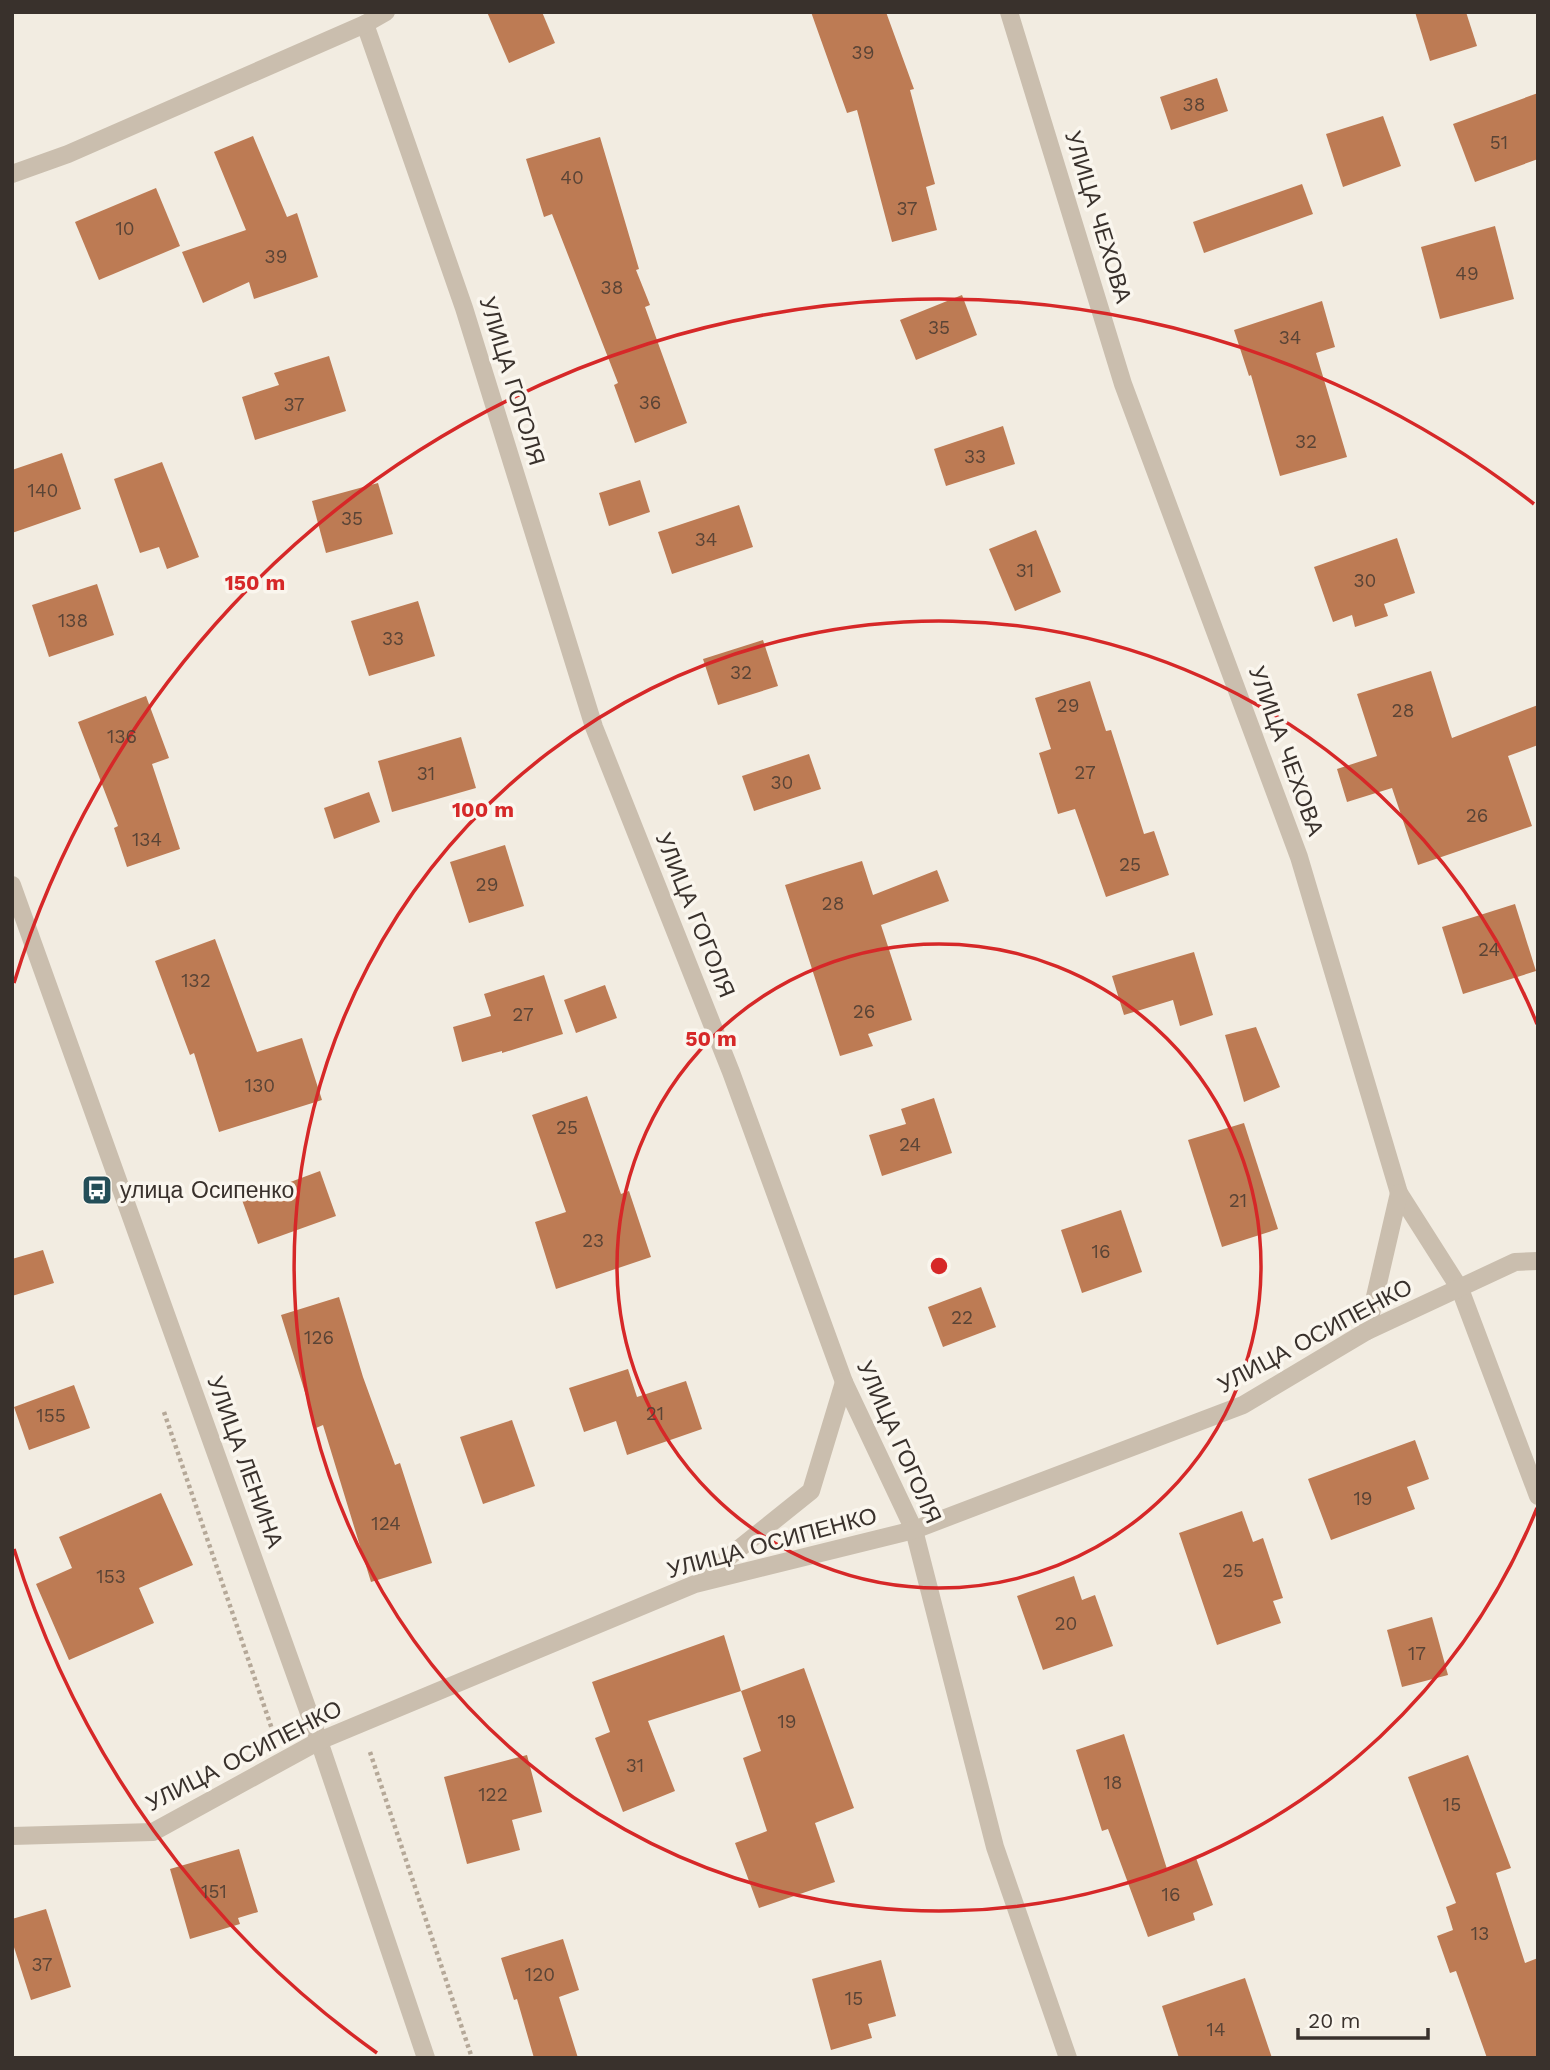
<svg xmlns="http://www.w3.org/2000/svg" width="1550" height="2070" font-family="'Work Sans',sans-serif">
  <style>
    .building { fill: #bd7b54 }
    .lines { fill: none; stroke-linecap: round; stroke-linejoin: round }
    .path { stroke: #b5a898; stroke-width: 4.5; stroke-dasharray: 3.5 3.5; stroke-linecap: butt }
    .minor { stroke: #cabeae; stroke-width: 18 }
    .ring { fill: none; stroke: #d62828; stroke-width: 3.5 }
    .labels { text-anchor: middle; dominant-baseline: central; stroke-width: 7; stroke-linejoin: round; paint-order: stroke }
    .number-label { font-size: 19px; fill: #5a4436 }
    .street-label { font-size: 23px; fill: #39312c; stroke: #faf6ee }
    .poi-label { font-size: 23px; fill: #39312c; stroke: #faf6ee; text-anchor: start }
    .centre { fill: #d62828; stroke: #faf6ee; stroke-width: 3.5 }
    .ring-label { font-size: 21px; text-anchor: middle; font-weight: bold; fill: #d62828; stroke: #faf6ee; stroke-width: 7; stroke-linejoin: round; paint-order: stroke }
  </style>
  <rect width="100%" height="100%" fill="#f2ece1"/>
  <g class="building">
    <path d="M487,12H542L555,43L509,63Z"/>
    <path d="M811,12H886L914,89L910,90L935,184L926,187L937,230L892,242L857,110L847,113Z"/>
    <path d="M1415,12H1466L1477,46L1430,61Z"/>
    <path d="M1217,78L1228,111L1171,130L1160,97Z"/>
    <path d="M1538,93V159L1475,182L1453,124Z"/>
    <path d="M1383,116L1401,166L1343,187L1326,134Z"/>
    <path d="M253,136L287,217L297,213L318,277L254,299L249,282L203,303L182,252L246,230L214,152Z"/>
    <path d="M600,137L639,269L636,270L650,305L645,307L687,423L635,443L614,385L618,383L552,214L544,217L526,159Z"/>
    <path d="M1302,184L1313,214L1204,253L1193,222Z"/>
    <path d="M156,188L180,246L99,280L75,222Z"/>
    <path d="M1495,226L1514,299L1440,319L1421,247Z"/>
    <path d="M962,295L977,335L916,360L900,320Z"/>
    <path d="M1322,301L1335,347L1316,353L1347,457L1280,476L1251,375L1249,376L1234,330Z"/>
    <path d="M329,356L346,411L255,440L242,397L279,385L274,373Z"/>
    <path d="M1003,426L1015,464L946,486L934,449Z"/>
    <path d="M62,453L81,509L12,533V470Z"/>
    <path d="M162,462L199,557L167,569L159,547L140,553L114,479Z"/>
    <path d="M640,480L650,512L609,526L599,493Z"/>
    <path d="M378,483L393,534L326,553L312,501Z"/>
    <path d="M739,505L753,547L672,574L658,532Z"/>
    <path d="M1036,530L1061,592L1015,611L989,549Z"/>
    <path d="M1397,538L1415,593L1384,604L1388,616L1355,627L1352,615L1333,622L1314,567Z"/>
    <path d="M97,584L114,635L49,657L32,605Z"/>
    <path d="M418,601L435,656L369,676L351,621Z"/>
    <path d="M763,640L778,686L718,705L703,659Z"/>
    <path d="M1431,671L1452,738L1538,705V745L1508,756L1532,826L1418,865L1392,788L1347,802L1337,769L1377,756L1357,694Z"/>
    <path d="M1090,681L1106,731L1111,730L1144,834L1154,831L1169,875L1106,897L1075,809L1058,814L1039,753L1051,749L1035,698Z"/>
    <path d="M146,696L169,758L152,764L180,849L127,867L114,828L118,826L78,722Z"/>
    <path d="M461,737L476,788L392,812L378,761Z"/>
    <path d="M809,754L821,789L754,811L742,776Z"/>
    <path d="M369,792L380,822L334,839L324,808Z"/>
    <path d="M505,845L524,906L469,923L450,862Z"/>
    <path d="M862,861L873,895L937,870L949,901L881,925L912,1020L868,1034L873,1046L840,1056L785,885Z"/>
    <path d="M1515,904L1536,971L1463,994L1442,927Z"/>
    <path d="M215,939L257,1052L302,1038L322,1100L219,1132L194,1053L190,1055L155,961Z"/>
    <path d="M1194,952L1213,1015L1180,1026L1173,1000L1124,1015L1112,976Z"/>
    <path d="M544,975L563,1034L502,1053V1051L462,1062L453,1027L491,1016L484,994Z"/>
    <path d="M605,985L617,1018L576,1033L564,1000Z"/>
    <path d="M1256,1027L1280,1087L1244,1102L1225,1035Z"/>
    <path d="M587,1096L621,1194L629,1191L651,1257L556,1289L535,1222L566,1212L532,1115Z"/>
    <path d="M934,1098L952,1153L882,1176L869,1135L906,1124L901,1109Z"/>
    <path d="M1244,1123L1278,1229L1222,1247L1188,1140Z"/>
    <path d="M320,1171L336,1216L258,1244L242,1200Z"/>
    <path d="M1121,1210L1142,1272L1082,1293L1061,1230Z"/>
    <path d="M43,1250L54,1283L12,1296V1259Z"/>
    <path d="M981,1287L996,1327L943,1347L928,1307Z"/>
    <path d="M339,1297L363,1377L395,1465L400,1463L432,1563L371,1582L323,1425L316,1428L281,1315Z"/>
    <path d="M628,1369L637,1397L686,1381L702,1429L627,1455L616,1421L584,1432L569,1388Z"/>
    <path d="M74,1385L90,1428L29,1450L14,1407Z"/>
    <path d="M512,1420L535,1486L483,1504L460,1437Z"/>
    <path d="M1415,1440L1429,1479L1407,1487L1415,1509L1331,1540L1308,1479Z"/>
    <path d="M161,1493L193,1565L139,1588L154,1623L69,1660L36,1584L72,1568L59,1537Z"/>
    <path d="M1242,1511L1253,1542L1263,1538L1283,1598L1273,1601L1281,1623L1217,1645L1179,1533Z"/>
    <path d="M1074,1576L1082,1600L1095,1595L1113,1646L1043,1670L1017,1596Z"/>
    <path d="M1432,1617L1448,1675L1402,1687L1387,1630Z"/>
    <path d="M724,1635L741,1691L648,1721L675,1791L623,1812L595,1738L610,1732L592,1682Z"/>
    <path d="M804,1668L854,1808L815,1823L835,1882L759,1908L735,1843L767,1831L743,1758L761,1751L741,1691Z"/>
    <path d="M1124,1734L1167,1869L1196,1858L1213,1905L1193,1913L1195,1920L1148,1937L1108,1829L1102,1831L1076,1750Z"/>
    <path d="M527,1755L542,1812L512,1820L520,1850L467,1864L444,1777Z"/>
    <path d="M1468,1755L1511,1868L1496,1873L1525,1963L1538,1958V2058H1487L1456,1971L1450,1973L1437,1936L1453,1930L1446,1907L1456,1903L1408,1777Z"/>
    <path d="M239,1849L258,1912L238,1918L240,1924L190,1939L170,1869Z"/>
    <path d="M46,1909L71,1987L31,2000L12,1941V1919Z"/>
    <path d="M563,1939L579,1990L559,1997L578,2058H534L517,1999L514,2000L501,1958Z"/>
    <path d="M881,1960L896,2016L868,2024L872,2038L831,2050L812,1979Z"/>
    <path d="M1245,1978L1272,2058H1179L1162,2006Z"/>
  </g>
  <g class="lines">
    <g class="path">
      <path d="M164,1412L273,1732"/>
      <path d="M370,1752L472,2058"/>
    </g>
    <g class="minor">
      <path d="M1009,12L1123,384L1299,857L1399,1193L1460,1289L1538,1496"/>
      <path d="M365,24L464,308L594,727L731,1072L844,1382L914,1530L995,1847L1068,2058"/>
      <path d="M12,174L68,154L365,24L386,12"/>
      <path d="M12,885L319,1741L426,2058"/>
      <path d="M1367,1331L1399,1193"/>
      <path d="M700,1580L811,1491L844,1382"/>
      <path d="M12,1836L153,1832L319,1741L695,1584L914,1530L1243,1405L1367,1331L1515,1262L1538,1261"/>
    </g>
  </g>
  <g class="ring">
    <circle cx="939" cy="1266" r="322"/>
    <path d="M1537 1508A645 645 0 1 1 1537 1024"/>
    <path d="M377 2053A967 967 0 0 1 14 1549M14 983A967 967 0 0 1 1534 504"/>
  </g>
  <defs>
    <g id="bus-square" transform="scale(1.575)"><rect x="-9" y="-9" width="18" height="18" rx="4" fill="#244e58" stroke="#faf6ee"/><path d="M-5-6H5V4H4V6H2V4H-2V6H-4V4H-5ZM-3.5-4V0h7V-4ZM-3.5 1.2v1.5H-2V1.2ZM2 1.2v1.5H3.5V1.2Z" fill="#fff"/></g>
  </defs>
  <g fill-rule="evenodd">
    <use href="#bus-square" x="97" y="1190"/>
  </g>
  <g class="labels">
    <g class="number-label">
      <text x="863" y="52">39</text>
      <text x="1194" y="104">38</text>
      <text x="1499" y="142">51</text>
      <text x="572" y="177">40</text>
      <text x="907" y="208">37</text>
      <text x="125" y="228">10</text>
      <text x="276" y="256">39</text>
      <text x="1467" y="273">49</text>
      <text x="612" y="287">38</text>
      <text x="939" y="327">35</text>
      <text x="1290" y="337">34</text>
      <text x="650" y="402">36</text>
      <text x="294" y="404">37</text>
      <text x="1306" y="441">32</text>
      <text x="975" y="456">33</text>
      <text x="43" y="490">140</text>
      <text x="352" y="518">35</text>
      <text x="706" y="539">34</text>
      <text x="1025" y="570">31</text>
      <text x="1365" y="580">30</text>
      <text x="73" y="620">138</text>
      <text x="393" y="638">33</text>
      <text x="741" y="672">32</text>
      <text x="1068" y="705">29</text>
      <text x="1403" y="710">28</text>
      <text x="122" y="736">136</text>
      <text x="1085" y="772">27</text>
      <text x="426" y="773">31</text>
      <text x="782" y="782">30</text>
      <text x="1477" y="815">26</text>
      <text x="147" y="839">134</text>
      <text x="1130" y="864">25</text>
      <text x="487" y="884">29</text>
      <text x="833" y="903">28</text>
      <text x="1489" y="949">24</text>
      <text x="196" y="980">132</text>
      <text x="864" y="1011">26</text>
      <text x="523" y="1014">27</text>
      <text x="260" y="1085">130</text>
      <text x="567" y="1127">25</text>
      <text x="910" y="1144">24</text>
      <text x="1238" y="1200">21</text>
      <text x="593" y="1240">23</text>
      <text x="1101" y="1251">16</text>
      <text x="962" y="1317">22</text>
      <text x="319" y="1337">126</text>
      <text x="655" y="1413">21</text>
      <text x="51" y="1415">155</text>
      <text x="1363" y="1498">19</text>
      <text x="386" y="1523">124</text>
      <text x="1233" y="1570">25</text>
      <text x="111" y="1576">153</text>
      <text x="1066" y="1623">20</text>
      <text x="1417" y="1653">17</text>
      <text x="787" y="1721">19</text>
      <text x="635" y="1765">31</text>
      <text x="1113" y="1782">18</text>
      <text x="493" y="1794">122</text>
      <text x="1452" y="1804">15</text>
      <text x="214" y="1891">151</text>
      <text x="1171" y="1894">16</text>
      <text x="1480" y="1933">13</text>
      <text x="42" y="1964">37</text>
      <text x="540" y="1974">120</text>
      <text x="854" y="1998">15</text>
      <text x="1216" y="2029">14</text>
    </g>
    <g class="street-label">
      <text transform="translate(1098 217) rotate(73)">УЛИЦА ЧЕХОВА</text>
      <text transform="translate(512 381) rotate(73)">УЛИЦА ГОГОЛЯ</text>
      <text transform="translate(1286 751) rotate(70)">УЛИЦА ЧЕХОВА</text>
      <text transform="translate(695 915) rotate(68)">УЛИЦА ГОГОЛЯ</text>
      <text transform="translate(1315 1336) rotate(-28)">УЛИЦА ОСИПЕНКО</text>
      <text transform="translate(899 1442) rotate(66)">УЛИЦА ГОГОЛЯ</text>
      <text transform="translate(245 1462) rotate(70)">УЛИЦА ЛЕНИНА</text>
      <text transform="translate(772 1543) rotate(-15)">УЛИЦА ОСИПЕНКО</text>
      <text transform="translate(244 1756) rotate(-27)">УЛИЦА ОСИПЕНКО</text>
    </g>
    <g class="poi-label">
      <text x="120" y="1190">улица Осипенко</text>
    </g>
  </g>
  <circle cx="939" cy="1266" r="10" class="centre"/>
  <g class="ring-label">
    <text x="255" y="590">150 m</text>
    <text x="483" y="817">100 m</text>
    <text x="711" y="1046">50 m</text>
  </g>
  <rect width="1550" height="2070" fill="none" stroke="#39312c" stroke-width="28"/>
  <path d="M1298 2028v10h130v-10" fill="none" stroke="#39312c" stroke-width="3.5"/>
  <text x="1308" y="2028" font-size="21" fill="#39312c" stroke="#faf6ee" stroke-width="5" paint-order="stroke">20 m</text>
</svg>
